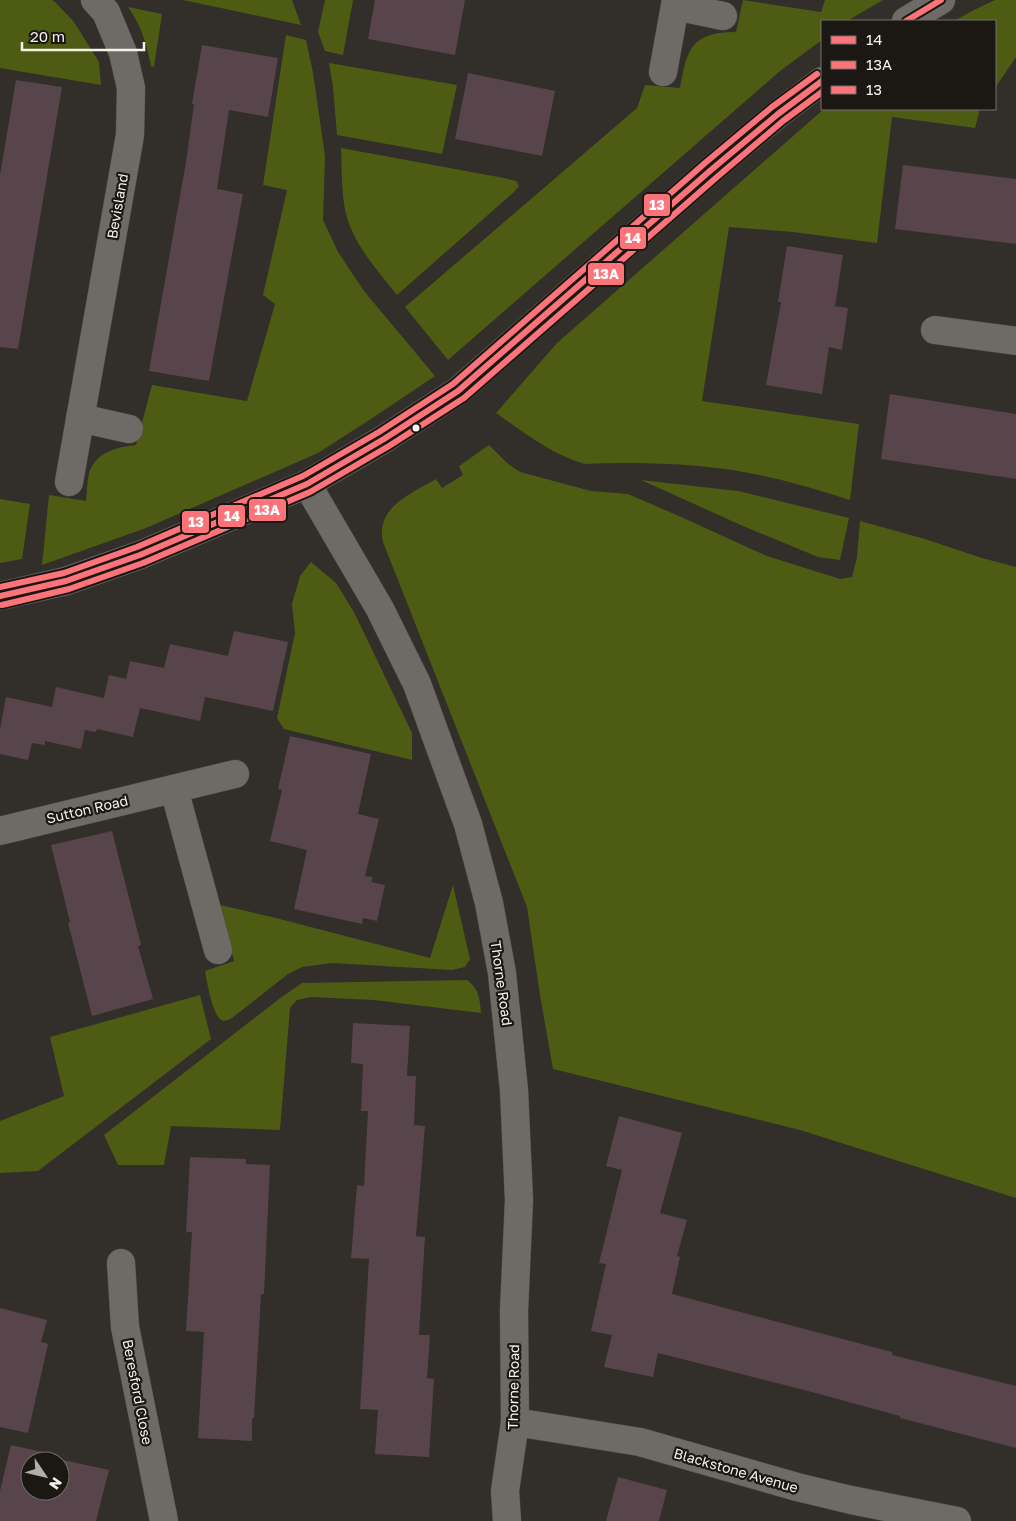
<svg xmlns="http://www.w3.org/2000/svg" width="1016" height="1521" font-family="'Golos Text',sans-serif">
  <style>
    .green { fill: #4d5c12 }
    .building { fill: #57454b; fill-rule: evenodd }
    .lines { fill: none; stroke-linecap: round; stroke-linejoin: round }
    .street-casing { stroke: #4e4b47; stroke-width: 29 }
    .street { stroke: #6e6b67; stroke-width: 28 }
    .bus-1-casing { stroke: #1b1814; stroke-width: 10 }
    .bus-2-casing { stroke: #1b1814; stroke-width: 10 }
    .bus-3-casing { stroke: #1b1814; stroke-width: 10 }
    .bus-1 { stroke: #fc747a; stroke-width: 6 }
    .bus-2 { stroke: #fc747a; stroke-width: 6 }
    .bus-3 { stroke: #fc747a; stroke-width: 6 }
    .bus-dot { fill: #f5f1eb; stroke: #1b1814; stroke-width: 2 }
    .labels { text-anchor: middle; dominant-baseline: central; stroke-width: 4.5; stroke-linejoin: round; paint-order: stroke }
    .street-label { font-size: 14px; fill: #f5f1eb; stroke: #1b1814 }
    .line-badge { stroke: #1b1814; stroke-width: 2 }
    .badge-label { font-size: 14px; text-anchor: middle; font-weight: bold; fill: #fff }
  </style>
  <rect width="100%" height="100%" fill="#322e2a"/>
  <g class="green">
    <path d="M0,0H52L55,2L74,22L99,62L101,85L0,68Z"/>
    <path d="M183,0H292L301,25Z"/>
    <path d="M325,0H353L343,55L325,51L318,32Z"/>
    <path d="M743,0L821,12L825,0H883L847,21H822V40L780,71L448,360L405,307L637,108L645,85L680,88C687,49 691,32 736,32Z"/>
    <path d="M995,0H1016V57L995,88V21H954L976,9Z"/>
    <path d="M128,7L162,14L154,67L151,66C147,45 141,25 128,7Z"/>
    <path d="M286,35L306,40L313,73L325,156L323,220L338,252L364,291L435,376L377,415L318,453L146,528L42,565L49,495L86,501C87,492 87,482 89,473C96,452 117,447 136,445L152,385L247,401L275,304L263,295L287,190L263,185Z"/>
    <path d="M329,63L457,85L442,154L337,135L333,87Z"/>
    <path d="M824,109H980L975,128L892,117L877,243L793,232L729,227L702,401L859,424L850,500C812,488 772,476 732,470C683,463 633,462 584,464C551,454 523,432 496,413L557,343Z"/>
    <path d="M341,148L504,178L516,181L519,186L514,192L397,295C377,270 354,245 346,214C341,193 342,170 341,148Z"/>
    <path d="M489,445L507,463L520,472L591,491L628,494L679,516L767,556L840,579L852,577L857,557L860,521L925,539L982,558L1016,567V1198L800,1130L553,1069L540,995L527,907L383,542C375,507 411,494 436,479L442,488L463,475L459,466Z"/>
    <path d="M641,480L738,491L849,518L840,560L818,557L743,526Z"/>
    <path d="M0,499L30,504L22,559L0,563Z"/>
    <path d="M311,562L336,583L354,612L412,733V760L284,729L277,718L295,633L292,604L300,576Z"/>
    <path d="M453,885L470,959L465,967L452,970L332,963L302,967L288,974L232,1018C228,1020 225,1022 221,1020C212,1013 207,982 205,971L234,961L220,905L276,918L430,958Z"/>
    <path d="M467,980C479,988 480,1000 481,1013L374,1000L311,997L297,1000L290,1008L280,1130L171,1126L164,1165H118L104,1135L279,999L302,983Z"/>
    <path d="M200,995L211,1039L38,1171L0,1173V1121L64,1096L50,1037Z"/>
  </g>
  <g class="building">
    <path d="M375,0H465L455,55L368,39Z"/>
    <path d="M202,45L278,58L268,117L229,110L217,189L243,194L209,381L149,371L186,162L194,104H192Z"/>
    <path d="M468,73L555,91L542,156L455,139Z"/>
    <path d="M16,80L62,87L18,349L0,347V175Z"/>
    <path d="M903,165L1016,179V244L895,229Z"/>
    <path d="M787,246L843,255L835,306L848,308L842,350L829,347L822,394L766,385L781,302H778Z"/>
    <path d="M890,394L1016,414V479L881,459Z"/>
    <path d="M234,631L288,642L273,711L205,697L200,721L140,708L133,737L97,729L96,732L85,730L81,749L45,741V745L32,743L28,760L0,754V729L6,697L52,707L56,687L104,698L109,675L126,679L130,661L164,668L170,644L228,656Z"/>
    <path d="M290,736L371,754L358,814L379,819L365,876L373,877L371,882L385,885L377,921L363,918L362,924L294,909L307,850L270,841L282,790L278,789Z"/>
    <path d="M112,831L141,945L138,946L153,999L92,1016L68,923L70,922L51,845Z"/>
    <path d="M353,1023L410,1026L407,1076H416L414,1125L425,1126L416,1236L425,1237L419,1335H430L427,1378L434,1379L429,1457L375,1454L378,1410L360,1409L369,1259L351,1258L357,1185L364,1186L368,1111H361L363,1064L351,1063Z"/>
    <path d="M619,1116L682,1133L660,1213L687,1220L677,1256L680,1257L672,1294L892,1352V1355L1016,1386V1448L900,1418V1416L808,1391L658,1353L653,1377L604,1367L612,1335L591,1331L606,1264L599,1263L622,1170L606,1166Z"/>
    <path d="M190,1157L246,1159V1164L270,1165L264,1294H261L254,1418H252V1441L198,1438L204,1332L186,1331L192,1232H186Z"/>
    <path d="M0,1308L47,1320L41,1342L48,1344L28,1433L0,1427Z"/>
    <path d="M11,1445L51,1454L50,1457L109,1470L96,1521H0V1491ZM30,1461H60V1491H30Z"/>
    <path d="M618,1477L667,1490L659,1521H606Z"/>
  </g>
  <g class="lines">
    <g class="street-casing">
      <g id="street">
        <path d="M675,6L723,16"/>
        <path d="M906,21L941,0"/>
        <path d="M663,72L676,0"/>
        <path d="M935,330L1016,341"/>
        <path d="M80,418L129,429"/>
        <path d="M69,482L130,135L131,88L123,53L106,12L95,0"/>
        <path d="M307,484L380,609L417,684L468,824L489,903L502,973L514,1090L519,1200L514,1311L515,1422L505,1491L507,1521"/>
        <path d="M0,596L66,581L140,555L307,484L384,439L458,391L711,170L778,114L822,81"/>
        <path d="M174,789L218,950"/>
        <path d="M0,831L235,774"/>
        <path d="M121,1263L125,1327L164,1521"/>
        <path d="M515,1422L640,1442L797,1487L851,1500L957,1521"/>
      </g>
    </g>
    <use href="#street" class="street"/>
    <g class="bus-1-casing">
      <g id="bus-1">
        <path d="M906,21L941,0"/>
        <path d="M0,596L66,581L140,555L307,484L384,439L458,391L711,170L778,114L822,81"/>
      </g>
    </g>
    <g class="bus-2-casing">
      <path id="bus-2" d="M2,605L69,589L143,563L310,492L389,446L464,398L717,177L783,121L822,92"/>
    </g>
    <g class="bus-3-casing">
      <path id="bus-3" d="M0,587L64,573L137,547L303,476L379,432L453,384L705,163L772,107L817,74"/>
    </g>
    <use href="#bus-1" class="bus-1"/>
    <use href="#bus-2" class="bus-2"/>
    <use href="#bus-3" class="bus-3"/>
  </g>
  <circle class="bus-dot" cx="416" cy="428" r="4.5"/>
  <g class="labels">
    <g class="street-label">
      <text transform="translate(117 206) rotate(-80)">Bevisland</text>
      <text transform="translate(87 809) rotate(-13)">Sutton Road</text>
      <text transform="translate(502 983) rotate(82)">Thorne Road</text>
      <text transform="translate(513 1387) rotate(-89)">Thorne Road</text>
      <text transform="translate(138 1392) rotate(79)">Beresford Close</text>
      <text transform="translate(736 1470) rotate(16)">Blackstone Avenue</text>
    </g>
  </g>
  <g class="line-badge">
    <rect x="643" y="193" width="28" height="24" rx="5" fill="#fc747a"/>
    <rect x="619" y="226" width="28" height="24" rx="5" fill="#fc747a"/>
    <rect x="587" y="262" width="38" height="24" rx="5" fill="#fc747a"/>
    <rect x="248" y="498" width="39" height="24" rx="5" fill="#fc747a"/>
    <rect x="217" y="504" width="29" height="24" rx="5" fill="#fc747a"/>
    <rect x="181" y="510" width="29" height="24" rx="5" fill="#fc747a"/>
  </g>
  <g class="badge-label">
    <text x="657" y="210">13</text>
    <text x="633" y="243">14</text>
    <text x="606" y="279">13A</text>
    <text x="267" y="515">13A</text>
    <text x="232" y="521">14</text>
    <text x="196" y="527">13</text>
  </g>
  <rect x="821" y="20" width="175" height="90" fill="#1b1814" stroke="#726f6a"/>
  <rect x="831" y="36" width="25" height="8" fill="#fc747a" stroke="#726f6a"/>
  <text x="866" y="45" font-size="15" fill="#f5f1eb">14</text>
  <rect x="831" y="61" width="25" height="8" fill="#fc747a" stroke="#726f6a"/>
  <text x="866" y="70" font-size="15" fill="#f5f1eb">13A</text>
  <rect x="831" y="86" width="25" height="8" fill="#fc747a" stroke="#726f6a"/>
  <text x="866" y="95" font-size="15" fill="#f5f1eb">13</text>
  <g transform="translate(45 1476) rotate(125)"><circle r="24" fill="#1b1814" stroke="#726f6a"/>
  <path d="M0-4L9 19L0 12L-9 19Z" fill="#b1ada7"/>
  <text y="-8" font-size="14" font-weight="bold" text-anchor="middle" fill="#f5f1eb">N</text>
  </g>
  <path d="M22 42v8h122v-8" fill="none" stroke="#f5f1eb" stroke-width="2.5"/>
  <text x="30" y="42" font-size="15" fill="#f5f1eb" stroke="#1b1814" stroke-width="4" paint-order="stroke">20 m</text>
</svg>
